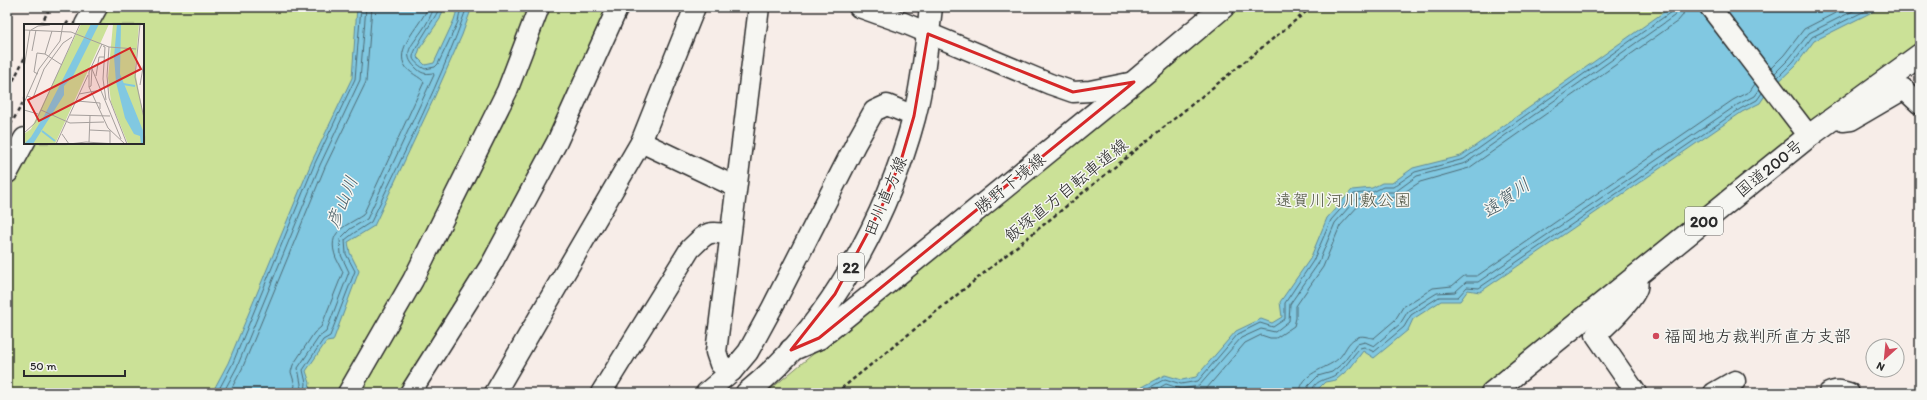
<svg xmlns="http://www.w3.org/2000/svg" width="1927" height="400" font-family="Itim,'Klee One',sans-serif">
  <style>
    .green { fill: #cbe197; stroke: #7b8661 }
    .water { fill: #81c8e1; stroke: #5f8998 }
    .lines { fill: none; stroke-linecap: round; stroke-linejoin: round }
    .shore { stroke: #4d6a74; stroke-width: 1 }
    .minor-casing { stroke: #2b2b2b; stroke-width: 23 }
    .major-casing { stroke: #2b2b2b; stroke-width: 25 }
    .highway-casing { stroke: #2b2b2b; stroke-width: 25 }
    .path { stroke: #2b2b2b; stroke-width: 2.5; stroke-dasharray: 4 3; stroke-linecap: butt }
    .minor { stroke: #f6f6f2; stroke-width: 20 }
    .major { stroke: #f6f6f2; stroke-width: 22 }
    .highway { stroke: #f6f6f2; stroke-width: 22 }
    .marked { fill: none; stroke: #d62828; stroke-width: 3; stroke-linejoin: round }
    .poi-dot { fill: #d1495b; stroke: #f6f6f2; stroke-width: 1.5 }
    .labels { text-anchor: middle; dominant-baseline: central; stroke-width: 3; stroke-linejoin: round; paint-order: stroke }
    .shield { fill: #f6f6f2; stroke: #686867; stroke-width: 1 }
    .shield-label { font-size: 16px; font-weight: bold; fill: #2b2b2b }
    .street-label { font-size: 17px; fill: #2b2b2b; stroke: #f6f6f2 }
    .park-label { font-size: 17px; fill: #535846; stroke: #f6f6f2 }
    .poi-label { font-size: 17px; fill: #2b2b2b; stroke: #f6f6f2; text-anchor: start }
    .water-label { font-size: 18px; font-style: italic; fill: #455a62; stroke: #f6f6f2 }
    .inset-river { fill: none; stroke: #81c8e1; stroke-width: 2 }
    .inset-road { fill: none; stroke: #a59f9c; stroke-width: 1 }
    .view { fill: #d62828; fill-opacity: 0.15; stroke: #d62828; stroke-width: 2 }
    .inset-edge { fill: none; stroke: #2b2b2b; stroke-width: 2 }
  </style>
  <rect width="100%" height="100%" fill="#f7ede8"/>
  <filter id="ink" filterUnits="userSpaceOnUse"><feTurbulence type="fractalNoise" baseFrequency=".025" numOctaves="2"/><feDisplacementMap in="SourceGraphic" scale="8" xChannelSelector="R" yChannelSelector="G"/><feConvolveMatrix kernelMatrix="1 2 1 2 8 2 1 2 1" color-interpolation-filters="sRGB"/></filter>
  <g filter="url(#ink)">
    <g class="green">
      <path d="M107,7H608L559,121L489,254L404,393H7V188L32,143H143V25H97Z"/>
      <path d="M1233,7H1920V44L1794,138L1476,393H766Z"/>
    </g>
    <g class="water">
      <path d="M357,7H444L440,19L420,48L417,57L425,65L434,63L454,20L458,7H472L462,35L434,98L374,226L348,242L350,253L359,271L333,341L326,342L306,371L310,383L308,393H212L228,363L312,161L352,78Z"/>
      <path d="M1671,7H1882L1814,41L1796,65L1766,94L1760,103L1742,112L1480,292L1468,290L1460,301H1441L1413,319L1408,330L1374,358L1363,351L1351,367L1336,380L1325,382L1314,393H1131L1165,375L1182,380L1196,377L1236,331L1261,319L1272,323L1282,317L1280,302L1310,259L1327,218L1352,190L1372,188L1382,183H1392L1413,168L1461,156Z"/>
    </g>
    <g class="lines">
      <g class="shore">
        <path d="M440,7C435,19 412,50 413,58C414,62 421,67 425,69L435,67L438,64L458,22L461,7"/>
        <path d="M1771,68L1784,55L1804,29L1847,7"/>
        <path d="M1775,73L1789,59L1809,33L1861,7"/>
        <path d="M1778,77L1793,62L1812,37L1873,7"/>
        <path d="M217,393L232,365L315,163L355,79L361,7"/>
        <path d="M223,393L237,367L320,165L360,80L366,7"/>
        <path d="M229,393L242,369L325,167L366,82L372,7"/>
        <path d="M293,393L295,385L291,372L293,365L314,333L321,327L343,272C341,267 338,263 336,258C326,231 345,227 363,215L424,82C421,77 408,73 404,64C396,46 422,24 428,7"/>
        <path d="M300,393L301,384L298,368L319,337L326,332L349,272L341,255L340,239L350,229L367,219L434,75L433,73C425,74 422,74 416,68C401,54 412,45 421,32C427,24 431,16 434,7"/>
        <path d="M305,393L306,383L303,370L323,340L330,336L355,271L346,254L345,240L354,233L371,222C405,151 441,81 467,7"/>
        <path d="M1140,393L1165,379L1181,384L1198,381L1238,334L1260,323L1273,327L1285,319V303L1313,261L1331,220L1354,194L1373,192L1383,187H1393L1415,172L1464,159L1671,12L1673,7"/>
        <path d="M1150,393L1166,384L1181,389L1199,386L1241,338L1261,329L1275,332L1289,321L1290,304L1318,264L1335,223L1356,199L1374,197L1384,192H1395L1417,176L1466,163L1674,16L1677,12L1678,7"/>
        <path d="M1193,393L1202,391L1207,388L1245,343L1261,335L1270,338H1276L1294,326L1296,318V306L1323,267L1340,226L1359,205L1376,203L1386,198L1397,197L1420,182L1469,168L1678,21L1683,15L1684,7"/>
        <path d="M1300,393C1301,372 1325,370 1338,359C1345,353 1347,342 1356,338C1362,334 1368,338 1374,338L1395,320L1403,307L1433,288L1452,286L1464,276H1477L1733,100L1750,91L1755,84"/>
        <path d="M1307,393L1308,386L1318,376L1332,372L1344,362L1357,344L1365,342L1374,346L1400,324L1408,311L1437,293L1455,292L1466,282H1478L1737,105L1754,96L1759,89"/>
        <path d="M1312,393C1313,379 1328,380 1335,375C1346,368 1351,357 1360,348L1364,347L1374,352L1404,327L1411,315L1439,297H1458L1467,287L1479,288L1740,109L1757,100L1762,93"/>
      </g>
      <g class="minor-casing">
        <g id="minor">
          <path d="M859,7L904,23L1050,84L1073,92L1090,91L1134,82"/>
          <path d="M1710,7L1809,136"/>
          <path d="M1835,117L1843,121L1851,120L1904,89L1920,104"/>
          <path d="M641,142L736,187"/>
          <path d="M732,371L720,364L716,352L759,7"/>
          <path d="M348,393L413,280L507,91L539,7"/>
          <path d="M410,393L492,263L557,142L618,7"/>
          <path d="M495,393L641,142L695,7"/>
          <path d="M601,393L690,249C707,233 707,230 729,235"/>
          <path d="M706,393L732,371L748,352L772,308L856,143L874,111L887,105L914,116"/>
          <path d="M1636,393L1596,335C1606,326 1633,301 1637,288C1638,284 1638,280 1636,276"/>
          <path d="M1714,393L1735,381"/>
          <path d="M1829,393C1836,389 1842,391 1849,393"/>
        </g>
      </g>
      <g class="major-casing">
        <g id="major">
          <path d="M86,25L96,7"/>
          <path d="M7,172L25,139"/>
          <path d="M791,350L819,338L1134,82L1223,7"/>
          <path d="M747,393C829,327 887,218 914,118C923,83 927,42 931,7"/>
        </g>
      </g>
      <g class="highway-casing">
        <path id="highway" d="M1492,393L1809,136L1920,55"/>
      </g>
      <g class="path">
        <path d="M41,25L50,7"/>
        <path d="M66,25L69,20"/>
        <path d="M7,93L25,57"/>
        <path d="M7,131L25,99"/>
        <path d="M836,393L1312,7"/>
      </g>
      <use href="#minor" class="minor"/>
      <use href="#major" class="major"/>
      <use href="#highway" class="highway"/>
    </g>
  </g>
  <path class="marked" d="M928,34L1073,92L1134,82L819,338L791,350L835,294L882,206L902,157L914,116Z"/>
  <circle class="poi-dot" cx="1656" cy="336" r="4"/>
  <g class="labels">
    <g class="shield">
      <rect x="1685" y="207" width="38" height="28" rx="3"/>
      <rect x="838" y="253" width="26" height="28" rx="3"/>
    </g>
    <g class="shield-label">
      <text x="1704" y="221">200</text>
      <text x="851" y="267">22</text>
    </g>
    <g class="street-label">
      <text transform="translate(1769 168) rotate(-39)">国道200号</text>
      <text transform="translate(1010 183) rotate(-39)">勝野下境線</text>
      <text transform="translate(1066 190) rotate(-39)">飯塚直方自転車道線</text>
      <text transform="translate(885 196) rotate(-67)">田川直方線</text>
    </g>
    <g class="park-label">
      <text x="1343" y="200">遠賀川河川敷公園</text>
    </g>
    <g class="poi-label">
      <text x="1664" y="336">福岡地方裁判所直方支部</text>
    </g>
    <g class="water-label">
      <text transform="translate(1506 198) rotate(-35)">遠賀川</text>
      <text transform="translate(342 202) rotate(-67)">彦山川</text>
    </g>
  </g>
  <g transform="translate(24 24)">
    <rect width="120" height="120" fill="#f7ede8"/>
    <path d="M57,0H85L31,120H0V110L7,105ZM89,0H115L111,47L120,95V120H104L87,78L84,54Z" fill="#cbe197"/>
    <path d="M67,0H75L49,52L40,62V71L9,120H0L7,113L20,92ZM93,0H97L96,50L120,109V120H117L116,112L110,110L101,94L92,58L90,33Z" fill="#81c8e1"/>
    <path class="inset-river" d="M99,60L111,62M102,78L110,93M18,107L31,117"/>
    <path class="inset-road" d="M116,0L111,53L120,94M0,6L47,8L85,23L112,25M7,6L14,2L26,1M78,20L65,48V63L84,104L101,120M79,22L81,23L79,55L82,76M85,23L83,52L85,74L103,120M8,27L12,6M13,29L21,30L38,41M13,29L10,48L14,50M21,30L28,7M0,44L6,6M68,45L97,115M72,52L75,33H81M116,61L120,38M65,63L67,62L68,44M55,70L77,66M3,72L9,74L20,45L39,19L48,13M53,77L76,79V85M0,79L15,45L36,17L39,0M0,86L14,90M17,86L46,99L80,98M46,91L86,92M66,106L86,107M86,107V120M0,109L11,99L56,0M38,110L45,120M65,118L66,92M32,120L64,51M45,120L62,118L92,120"/>
    <path class="view" d="M106,24L117,45L15,97L4,76Z"/>
    <rect width="120" height="120" class="inset-edge"/>
  </g>
  <rect width="1927" height="400" fill="none" stroke="#f6f6f2" stroke-width="24"/>
  <rect x="12" y="12" width="1903" height="376" fill="none" stroke="#2b2b2b" stroke-width="1.5" filter="url(#ink)"/>
  <g transform="translate(1885 358) rotate(207)"><circle r="19" fill="#f6f6f2" stroke="#a5a5a2"/>
  <path d="M0-3L7 15L0 10L-7 15Z" fill="#d1495b"/>
  <text y="-6" font-size="11" font-weight="bold" text-anchor="middle" fill="#2b2b2b">N</text>
  </g>
  <path d="M24 370v6h101v-6" fill="none" stroke="#2b2b2b" stroke-width="2"/>
  <text x="30" y="370" font-size="12" fill="#2b2b2b" stroke="#f6f6f2" stroke-width="3" paint-order="stroke">50 m</text>
</svg>
